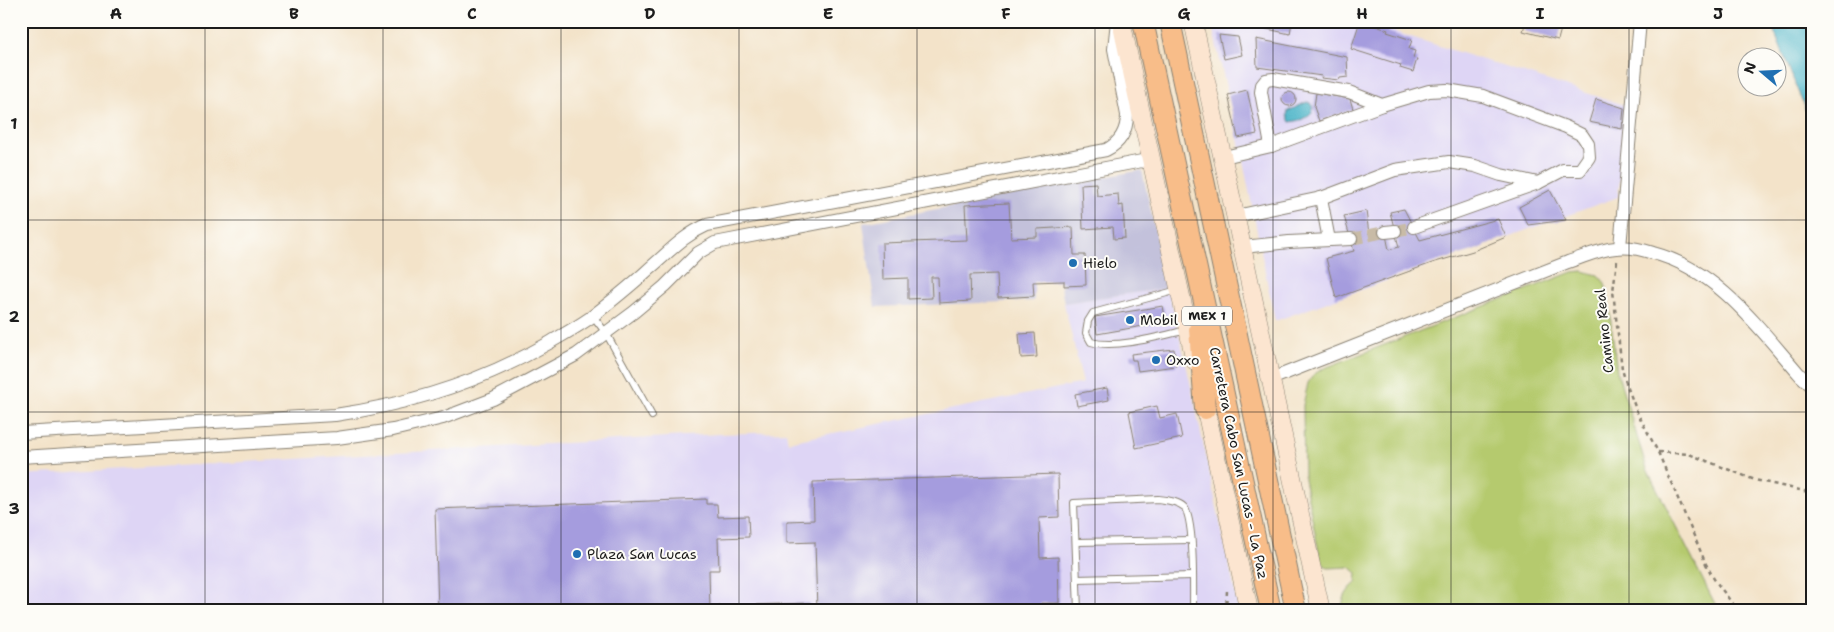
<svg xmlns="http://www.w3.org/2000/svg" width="1834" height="632" font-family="'Shantell Sans',sans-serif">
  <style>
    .built { fill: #ded5f5 }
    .industrial { fill: #c3c1db }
    .green { fill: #b5ca6e; stroke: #687345 }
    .water { fill: #4ab3c8; stroke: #336872 }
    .building { fill: #a59cde }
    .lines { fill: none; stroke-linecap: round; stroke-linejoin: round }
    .minor-tunnel { stroke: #c8bba6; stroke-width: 12; stroke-dasharray: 12 6; stroke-linecap: butt }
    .service-casing { stroke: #888072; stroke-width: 8 }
    .minor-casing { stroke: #888072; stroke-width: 14 }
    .secondary-casing { stroke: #888072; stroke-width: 19 }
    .trunk-casing { stroke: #888072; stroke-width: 22 }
    .path { stroke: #888072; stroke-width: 2.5; stroke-dasharray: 4 4; stroke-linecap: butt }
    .service { stroke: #fff; stroke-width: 6 }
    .minor { stroke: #fff; stroke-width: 12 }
    .secondary { stroke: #fce5d0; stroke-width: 18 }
    .trunk { stroke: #f8bd89; stroke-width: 20 }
    .grid { fill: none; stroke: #1c1c1c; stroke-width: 1; stroke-opacity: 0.55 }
    .poi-dot { fill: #1f6fb2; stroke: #fdfcf7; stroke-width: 2 }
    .labels { text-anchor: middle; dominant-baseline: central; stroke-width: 4; stroke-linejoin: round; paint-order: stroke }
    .shield { fill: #fdfcf7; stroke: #605f5e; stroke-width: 1 }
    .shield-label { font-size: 12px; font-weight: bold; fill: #1c1c1c }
    .poi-label { font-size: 14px; fill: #1c1c1c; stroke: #fdfcf7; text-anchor: start }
    .street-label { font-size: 14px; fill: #1c1c1c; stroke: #fdfcf7 }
    .neatline { fill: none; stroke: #1c1c1c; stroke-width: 2 }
    .grid-label { font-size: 16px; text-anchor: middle; font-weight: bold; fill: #1c1c1c }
  </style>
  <rect width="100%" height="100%" fill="#fdfcf7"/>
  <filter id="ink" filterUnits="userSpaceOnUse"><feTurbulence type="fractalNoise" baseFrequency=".02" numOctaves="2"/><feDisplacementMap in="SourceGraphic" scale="10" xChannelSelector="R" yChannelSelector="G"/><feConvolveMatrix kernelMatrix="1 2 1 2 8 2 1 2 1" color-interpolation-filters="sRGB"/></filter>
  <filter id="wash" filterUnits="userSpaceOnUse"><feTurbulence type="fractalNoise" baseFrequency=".0096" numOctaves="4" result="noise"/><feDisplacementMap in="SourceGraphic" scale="20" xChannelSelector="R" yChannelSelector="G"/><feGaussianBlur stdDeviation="1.12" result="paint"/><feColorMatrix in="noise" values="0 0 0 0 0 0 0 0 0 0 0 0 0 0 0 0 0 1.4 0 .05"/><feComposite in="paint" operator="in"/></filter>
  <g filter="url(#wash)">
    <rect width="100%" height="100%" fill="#f3e3c9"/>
    <g class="built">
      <path d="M1211,21H1361L1627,106L1618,197L1275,321L1243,161Z"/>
      <path d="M1168,288L1187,368L1239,611H21V475L720,434L786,432L788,442L1083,383L1064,303Z"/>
    </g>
    <path class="industrial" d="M1142,170L1168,288L1064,303L1060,281L1034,282V301L875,307L863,223Z"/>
    <path class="green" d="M1583,271L1598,275L1605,283L1608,298L1617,371L1647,469L1714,602L1721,611H1341C1343,598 1346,591 1356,583L1357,573L1350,567L1328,568L1321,562L1304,479L1303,405L1308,383L1313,375L1322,369L1572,272Z"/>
    <g class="water">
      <path d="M1770,21H1813V129Z"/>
      <path d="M1307,102L1311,103L1313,106L1312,113L1301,120L1290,122L1287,115L1288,111Z"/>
    </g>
    <g id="blocks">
      <g class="building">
        <path d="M1231,21H1292L1290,34Z"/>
        <path d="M1360,21L1388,30L1387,32L1412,40L1409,49L1415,51L1413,58L1417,59L1413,72L1400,68L1401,65L1351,49Z"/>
        <path d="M1526,21H1563L1558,40L1523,31Z"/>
        <path d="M1219,35L1238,37L1242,55L1224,59Z"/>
        <path d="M1256,39L1347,57L1348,77L1340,78L1339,80L1321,78L1322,76L1257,67Z"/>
        <path d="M1247,90L1257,134L1238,138L1228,95Z"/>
        <circle cx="1289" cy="99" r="7"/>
        <path d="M1316,93L1350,99L1353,109L1319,121L1314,107Z"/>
        <path d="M1596,99L1624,108L1622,129L1589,122Z"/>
        <path d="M1096,183L1097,196L1118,194L1119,206L1123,205L1125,238L1114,239L1113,227L1083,229L1081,184Z"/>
        <path d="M1550,190L1566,220L1528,225L1519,207Z"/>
        <path d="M1009,203L1011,238L1037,237V229L1073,227L1074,255H1085L1086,285L1064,286V281L1033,282L1034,296L998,298L997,274L970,275L971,301L939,303L938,277H931L932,298L908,299V278L883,279L882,243L967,240L965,205Z"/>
        <path d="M1404,209L1420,240L1498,219L1506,237L1473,251L1432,263L1336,298L1326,258L1354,251L1344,216L1366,211L1369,234L1385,230L1389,250L1399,247L1390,212Z"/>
        <path d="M1163,306L1166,322L1097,334L1095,317Z"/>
        <path d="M1035,333L1037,357L1021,358L1019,334Z"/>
        <path d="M1174,349L1176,366L1138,371L1136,360H1132L1131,354Z"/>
        <path d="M1107,388L1109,400L1077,406L1075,394Z"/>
        <path d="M1157,406L1160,418L1177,414L1182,438L1136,448L1129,412Z"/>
        <path d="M1058,474L1059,517L1039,518L1040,558L1058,557L1059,603H1041V611H817L815,542L787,543V521L814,520L813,482Z"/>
        <path d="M706,499V504H717L718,517L748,516L749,537L718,538L719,570H709L710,611H438L435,509Z"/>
        <path d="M810,603V611H718L717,606Z"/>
      </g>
    </g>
  </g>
  <g filter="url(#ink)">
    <use href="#blocks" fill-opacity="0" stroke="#888072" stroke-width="1"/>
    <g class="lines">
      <g class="minor-tunnel">
        <path d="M1395,231L1414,227"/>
        <path d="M1351,239L1385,232"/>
      </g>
      <g class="service-casing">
        <g id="service">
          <path d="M1178,290L1093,313L1088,321L1086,333L1091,342C1117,349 1161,336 1187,330"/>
          <path d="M593,316L606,333L652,416"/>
          <path d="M1076,542L1191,540"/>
          <path d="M1077,579L1192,576"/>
          <path d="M1078,611L1074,503L1158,499C1166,500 1178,501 1184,507C1195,520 1193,591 1193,611"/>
        </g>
      </g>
      <g class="minor-casing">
        <g id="minor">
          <path d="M1271,146L1261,92L1262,85L1266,80L1273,79L1349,92L1382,105L1429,91L1447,90L1483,96L1566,127L1582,135L1588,144L1589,157L1580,170H1563L1538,183L1414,227"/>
          <path d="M1224,157L1271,146L1382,105"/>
          <path d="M1321,198L1329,240"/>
          <path d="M1236,216L1321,198L1395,170L1449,162L1475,166L1501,175L1538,183"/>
          <path d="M1385,232L1395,231"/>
          <path d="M1243,247L1289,242L1351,239"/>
          <path d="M1620,247L1640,21"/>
          <path d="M1271,379L1568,262C1584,257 1600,249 1616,248C1628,246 1641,249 1653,253C1718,270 1758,327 1800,375L1813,387"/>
          <path d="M21,433L335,415C411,404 483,381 549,343C564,334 581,325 594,315C613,300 632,285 650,268C669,252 684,235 707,225L1106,150C1120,143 1127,131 1127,115L1114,49L1117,21"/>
          <path d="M21,457L337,438L393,430L443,418L493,399L576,355L634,312L665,286L698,253L715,243L1142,161L1148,163L1153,170"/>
        </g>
      </g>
      <g class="secondary-casing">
        <g id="secondary">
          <path d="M1121,21L1195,361"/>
          <path d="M1193,21L1321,611"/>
          <path d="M1203,396L1249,611"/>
        </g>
      </g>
      <g class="trunk-casing">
        <g id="trunk">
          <path d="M1143,21L1271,611"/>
          <path d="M1170,21L1296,611"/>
          <path d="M1199,329L1205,409"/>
        </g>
      </g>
      <g class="path">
        <path d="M1617,261L1613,291L1622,369L1626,383L1637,412L1658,452L1706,564L1714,579L1738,611"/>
        <path d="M1658,452L1689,454L1755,480L1813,493"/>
        <path d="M1226,611L1227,590"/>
      </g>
      <use href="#service" class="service"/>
      <use href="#minor" class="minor"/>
      <use href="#secondary" class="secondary"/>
      <use href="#trunk" class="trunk"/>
    </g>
  </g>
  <path class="grid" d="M205,21V611M383,21V611M561,21V611M739,21V611M917,21V611M1095,21V611M1273,21V611M1451,21V611M1629,21V611M21,220H1813M21,412H1813"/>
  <g class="poi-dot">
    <circle cx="1073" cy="263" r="5"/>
    <circle cx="1130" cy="320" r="5"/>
    <circle cx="1156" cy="360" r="5"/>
    <circle cx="577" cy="554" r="5"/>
  </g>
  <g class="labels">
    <rect class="shield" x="1182" y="306.5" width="50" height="19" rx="4"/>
    <g class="shield-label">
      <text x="1207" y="316">MEX 1</text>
    </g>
    <g class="poi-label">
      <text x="1083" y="263">Hielo</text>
      <text x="1140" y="320">Mobil</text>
      <text x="1166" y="360">Oxxo</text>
      <text x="587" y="554">Plaza San Lucas</text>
    </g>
    <g class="street-label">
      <text transform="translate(1604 331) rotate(-96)">Camino Real</text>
      <text transform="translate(1239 463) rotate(78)">Carretera Cabo San Lucas - La Paz</text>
    </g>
  </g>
  <rect width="1834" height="632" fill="none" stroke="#fdfcf7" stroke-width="55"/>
  <g transform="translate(1762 72) rotate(289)"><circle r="24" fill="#fdfcf7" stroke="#a3a29f"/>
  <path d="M0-4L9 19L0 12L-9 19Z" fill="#1f6fb2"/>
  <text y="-8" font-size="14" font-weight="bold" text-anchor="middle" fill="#1c1c1c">N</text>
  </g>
  <rect x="28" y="28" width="1778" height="576" class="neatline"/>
  <g class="grid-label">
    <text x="116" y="19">A</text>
    <text x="294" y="19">B</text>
    <text x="472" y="19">C</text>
    <text x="650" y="19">D</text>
    <text x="828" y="19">E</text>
    <text x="1006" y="19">F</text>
    <text x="1184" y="19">G</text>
    <text x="1362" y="19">H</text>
    <text x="1540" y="19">I</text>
    <text x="1718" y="19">J</text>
    <text x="14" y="129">1</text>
    <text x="14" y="322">2</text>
    <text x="14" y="514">3</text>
  </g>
</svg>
